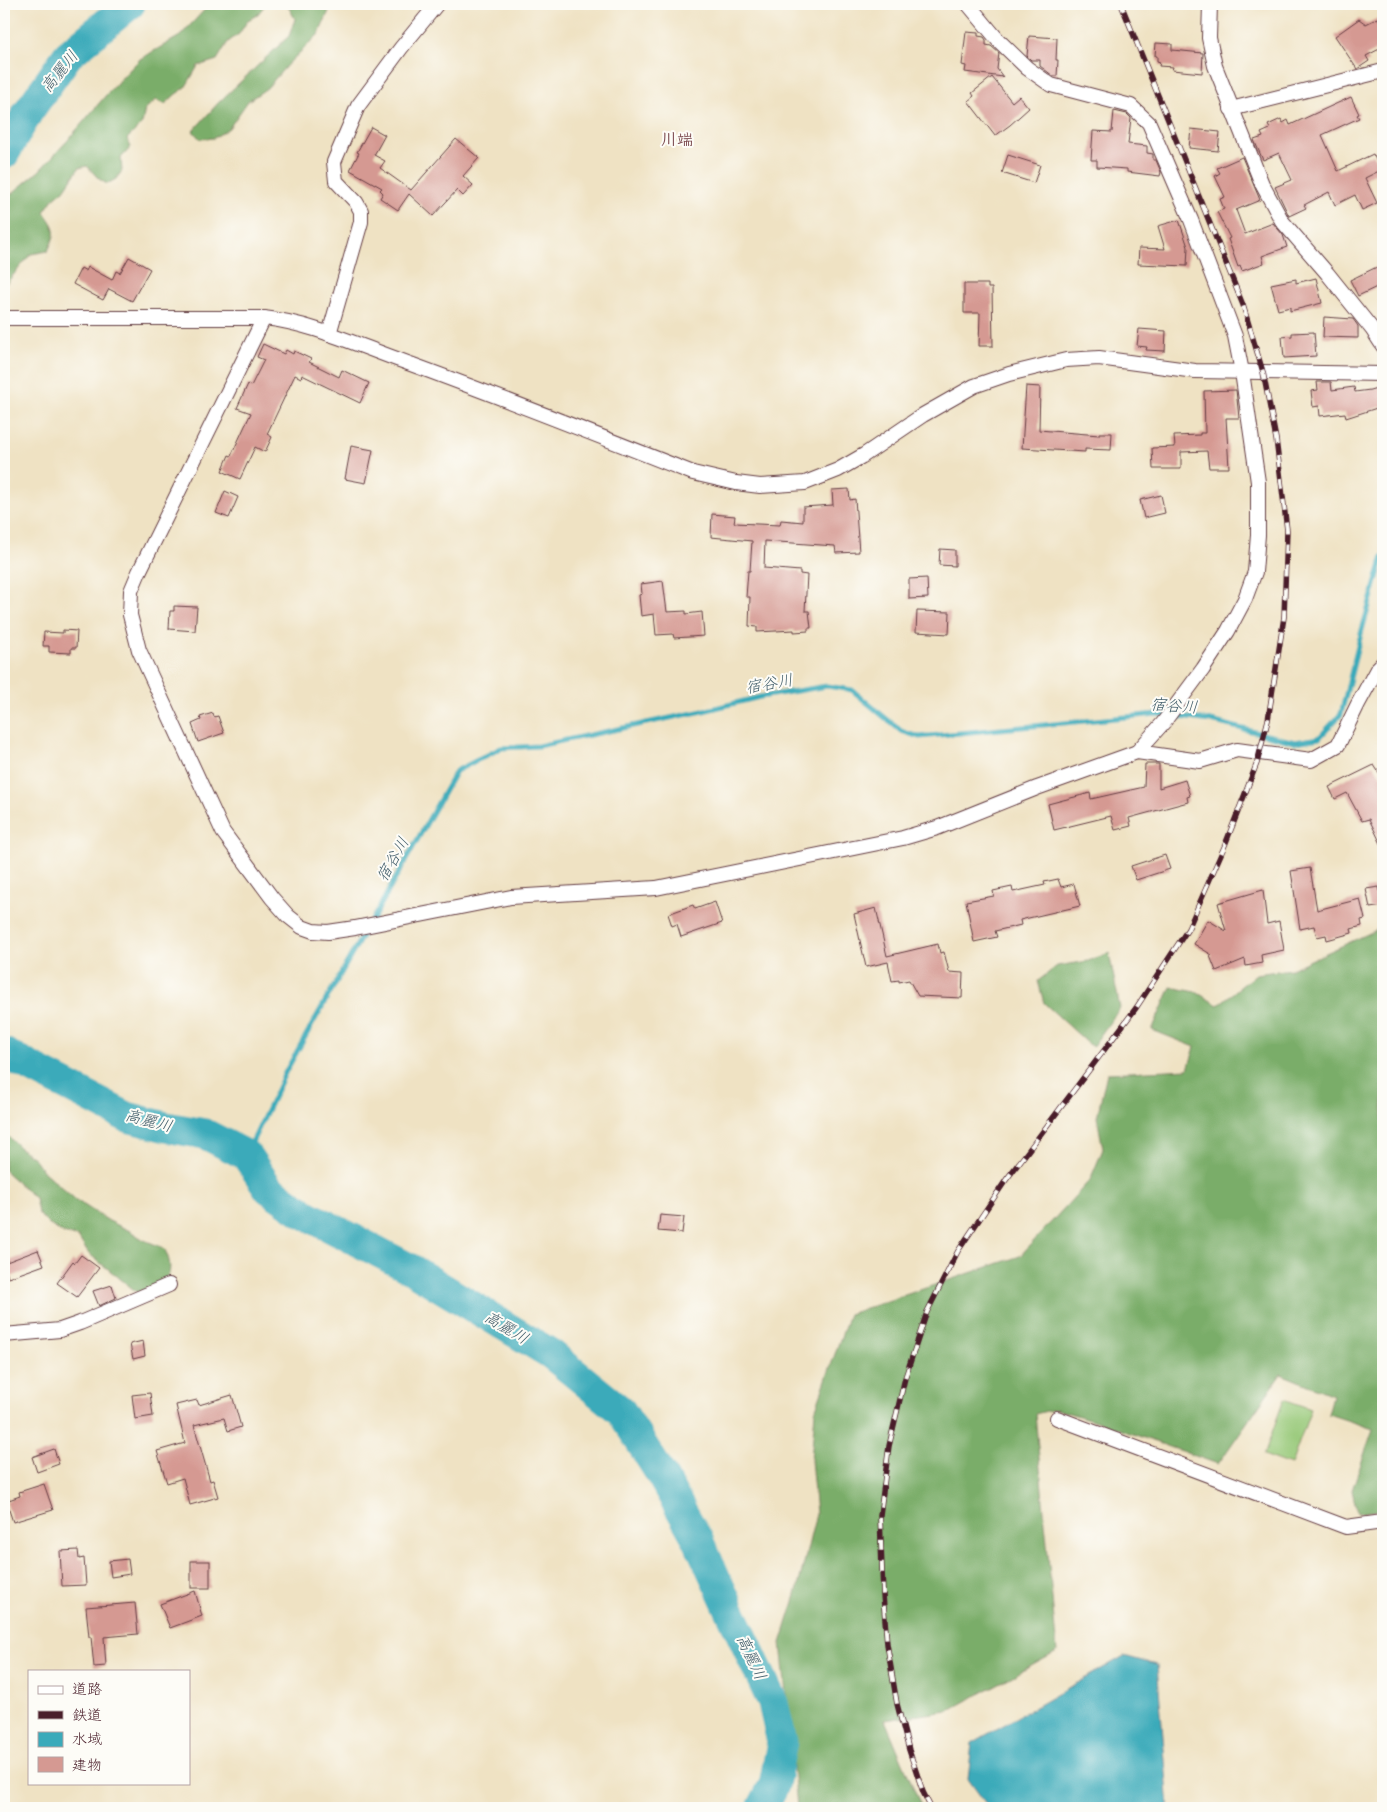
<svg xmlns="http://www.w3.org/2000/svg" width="1387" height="1812" font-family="Delius,'Klee One',sans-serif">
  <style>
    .green { fill: #98c979; stroke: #717452 }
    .forest { fill: #7aad69; stroke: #62664a }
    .water { fill: #3baaba; stroke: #426472 }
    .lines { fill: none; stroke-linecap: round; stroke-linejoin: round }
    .stream { stroke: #3baaba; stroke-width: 5 }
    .river { stroke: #3baaba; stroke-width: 31 }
    .building { fill: #d59992 }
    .street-casing { stroke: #633c42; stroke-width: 16 }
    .street { stroke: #fff; stroke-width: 14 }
    .rail-casing { stroke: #4a1f2b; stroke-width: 5.5 }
    .rail { stroke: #fdfcf7; stroke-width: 4; stroke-dasharray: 11; stroke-linecap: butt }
    .labels { text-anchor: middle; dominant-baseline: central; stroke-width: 4; stroke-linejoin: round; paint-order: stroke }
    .water-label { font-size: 16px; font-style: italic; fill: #435e6b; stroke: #fdfcf7 }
    .neighbourhood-label { font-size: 16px; font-weight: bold; fill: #7b4a4f; stroke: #fdfcf7 }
  </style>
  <rect width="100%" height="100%" fill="#fdfcf7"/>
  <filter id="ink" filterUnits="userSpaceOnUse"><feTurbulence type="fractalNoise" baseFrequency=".02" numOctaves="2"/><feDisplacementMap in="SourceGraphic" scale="10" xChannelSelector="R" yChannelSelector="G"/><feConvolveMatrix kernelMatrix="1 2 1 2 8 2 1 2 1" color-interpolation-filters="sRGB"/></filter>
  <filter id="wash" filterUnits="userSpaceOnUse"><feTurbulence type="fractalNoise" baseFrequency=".0096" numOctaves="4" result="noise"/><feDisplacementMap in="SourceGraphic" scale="20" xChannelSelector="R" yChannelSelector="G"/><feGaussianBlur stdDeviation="1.12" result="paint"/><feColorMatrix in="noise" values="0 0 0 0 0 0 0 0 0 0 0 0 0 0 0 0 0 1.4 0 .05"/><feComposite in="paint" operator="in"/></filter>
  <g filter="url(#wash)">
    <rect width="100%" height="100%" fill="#efe2c3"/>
    <path class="green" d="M1284,1399L1311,1409L1291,1465L1264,1455Z"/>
    <g class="forest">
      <path d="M210,4H266L257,15L248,20L239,34L228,42L217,60L198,66L185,88L176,94L165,104L156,100L145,109L142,124L127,139L131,147L121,158L122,171L116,179L107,184L99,179L87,166L79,168L64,190L53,199L44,212C57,230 57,231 48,251L31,254L4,286V200L39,171L68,140L112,88L140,59L180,36Z"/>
      <path d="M287,4H332L319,34L288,64L267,88L248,101L229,128L214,138L200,139L193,131L219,102L289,36L295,19Z"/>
      <path d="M1383,927V1510L1357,1513L1352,1490L1373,1429L1328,1414L1333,1395L1281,1374L1218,1464L1096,1421L1055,1409L1035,1414L1057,1652L948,1711L885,1720L922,1808H797L781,1643L796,1595L816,1514L811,1460L815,1411L849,1314L1020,1256L1090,1180L1103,1149L1097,1117L1107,1073L1188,1069L1195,1047L1152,1030L1171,987L1196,992L1218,1005L1256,974L1291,969Z"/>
      <path d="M1109,953L1120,1008L1092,1047L1044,1003L1038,981L1057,966L1088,961Z"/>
      <path d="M4,1136L9,1137L20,1148L35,1159L44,1172L76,1200L109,1221L130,1231L144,1240L164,1248C170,1260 172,1268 167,1280L138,1293L88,1253L78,1237L63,1233L48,1224L38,1213L35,1198L4,1170Z"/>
    </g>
    <path class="water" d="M1124,1656L1157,1665L1169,1808H989L968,1779L972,1743Z"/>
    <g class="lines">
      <g class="stream">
        <path d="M371,922L456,771L501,748L538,746L703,711L760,697L827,686L852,690L901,731L919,737L1157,714L1211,721L1295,742L1319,738L1341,714L1362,630L1383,557"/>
        <path d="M246,1155L286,1071L366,929"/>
      </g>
      <g class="river">
        <path d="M4,154L28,112L68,55L130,4"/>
        <path d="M4,1053L127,1117L166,1127L205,1134L246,1155L269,1189L305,1214L411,1269L551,1354L621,1411L660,1473L697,1538L773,1703L782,1742L774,1785L762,1808"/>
      </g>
    </g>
    <g id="blocks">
      <g class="building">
        <path d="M1378,18L1383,28V47L1366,56L1369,61L1357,69L1335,36L1359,19L1366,24Z"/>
        <path d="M966,32L978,33V36L984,37L986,40V45L991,46L999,53L997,69L1003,77L965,72L966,66L962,65Z"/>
        <path d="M1029,36L1057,38L1056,60H1058L1057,76H1053L1040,66V60H1031L1027,56Z"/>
        <path d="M1156,43L1172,44V50L1203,53L1202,73L1172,70L1173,67L1159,66L1160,62L1157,61V56H1155Z"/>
        <path d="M992,77L1012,102L1019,96L1029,108L1010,125L995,136L968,101L974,96L972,93Z"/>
        <path d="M1351,97L1359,114L1357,115L1359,118L1322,135L1338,171L1373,154L1381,170L1365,178L1377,203L1362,210L1355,195L1335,205L1329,192L1304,205L1306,208L1289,216L1275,187L1292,180L1279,153L1263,160L1254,140L1263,137L1261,133L1270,129L1268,125L1281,119L1283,123L1288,120L1290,125Z"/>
        <path d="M1114,111L1127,114L1131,118L1128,144L1147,146V153L1153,154V160H1156L1161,172L1160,176L1127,172V169L1097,167V160H1091L1093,131L1112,132Z"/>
        <path d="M371,127L385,135L374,155L385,161L380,168L411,190L456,139L479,158L463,176L473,185L463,196L457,190L433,216L409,194L398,210L380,198L383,193L380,190L382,188L350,170L359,153L357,152Z"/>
        <path d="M1191,129L1220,132L1218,151L1189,148Z"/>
        <path d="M1008,155L1040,165L1034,183L1002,173Z"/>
        <path d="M1242,157L1260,200L1236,210L1245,234L1273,223L1283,235L1287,247L1262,256L1264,263L1242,271L1240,266L1238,267L1228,239L1230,238L1217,212L1224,209L1220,199L1225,197L1215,176L1220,173L1217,168Z"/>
        <path d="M1179,220L1188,247L1187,266L1138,264L1139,248L1165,249L1158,226Z"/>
        <path d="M129,257L150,269L132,301L109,289L103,300L73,284L81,268L86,271L88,267L112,280L116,271L120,273Z"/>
        <path d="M1383,264V284L1358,296L1350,280Z"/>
        <path d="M1316,278L1322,303L1290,311V307L1278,310L1271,284L1296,279V283Z"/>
        <path d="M964,284H988V288H992L993,346H979L980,313H964Z"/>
        <path d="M1324,317L1353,319L1358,326V338L1323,337Z"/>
        <path d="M1139,329L1166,331L1165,351L1146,350L1147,347L1137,346Z"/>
        <path d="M1314,332L1316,356L1284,358L1282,337L1292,336V333Z"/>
        <path d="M263,344L284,354L286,350L293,354L294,351L311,359L309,362L339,377L342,370L369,383L360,403L302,375L301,378L295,375L267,434L272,437L265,452L255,447L240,479L222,471L229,455L231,456L251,413L237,408L248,384L251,386L264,360L257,357Z"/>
        <path d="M1317,382H1331L1332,390L1354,387L1355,392L1370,390L1383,386V406L1346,418L1345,413L1320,416L1319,406L1313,407L1311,391L1318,390Z"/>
        <path d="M1026,386L1040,387L1039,430L1099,435V433H1112L1111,450L1085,449V452L1022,448Z"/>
        <path d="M1236,390L1239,418H1226L1229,468H1209L1207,451L1181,452V469H1153L1152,448L1175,447L1174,436L1200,435V433H1205L1204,391Z"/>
        <path d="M351,446L373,450L366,483L345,479Z"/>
        <path d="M849,489L850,500L855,499L859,552L836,553L835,546L765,541L764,568L800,571V574L807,575L805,611H809L811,628H808V631L794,632V630L757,632V627L749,626L750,597H746L748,571H750L752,541L711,537L712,514L735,516L734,523L780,525L781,520L803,522V507L833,505L832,490Z"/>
        <path d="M225,491L238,497L229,518L216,513Z"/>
        <path d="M1161,495L1165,513L1144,518L1140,500Z"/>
        <path d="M940,549L955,550V566L939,565Z"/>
        <path d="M927,578L928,598L909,599V579Z"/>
        <path d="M663,581L667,612L686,611V614L702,612L704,636L674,638L673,634L656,635L654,614L641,616L639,595L642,594L641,584Z"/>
        <path d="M174,606L197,607L195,631L169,629L170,611H174Z"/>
        <path d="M917,611L950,612L949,634L916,632Z"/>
        <path d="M63,630L77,631L76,648H71V653L49,652V646H43L44,632L63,633Z"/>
        <path d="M213,713L214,717L218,716L224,733L198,742L192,724L201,720L200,717Z"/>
        <path d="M1145,764H1159V788L1185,780L1190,796L1187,797L1188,802L1129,818L1131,826L1115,830L1111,816L1054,830L1048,804L1090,793L1091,799L1144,787Z"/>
        <path d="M1374,765L1383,779V848L1369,819L1362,821L1347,793L1335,799L1329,787Z"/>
        <path d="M1165,855L1170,869L1136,880L1131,866Z"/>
        <path d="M1310,868L1317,910L1360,899L1365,919L1361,920L1362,926L1351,929L1352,933L1327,940L1326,935L1317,937L1314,926L1300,929L1291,871Z"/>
        <path d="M1058,879L1061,887L1074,884L1080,906L1020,920L1021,925L995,931L997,937L974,942L966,901L994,896L993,891L1012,887L1013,892L1045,885L1044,882Z"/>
        <path d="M1379,887L1383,906L1370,908L1366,889Z"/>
        <path d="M1263,890L1267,924L1279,921L1284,950L1261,955L1262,963L1246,966L1245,959L1216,971L1210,956L1212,955L1194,944L1208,920L1226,931L1218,903Z"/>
        <path d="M715,902L722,923L681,937L677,924L672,926L668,914L693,905L695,909Z"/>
        <path d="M876,908L887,956L938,944L940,953L944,952L949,972L963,973L962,998L918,996L909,980L899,982V980L892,981L888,962L866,967L854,914Z"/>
        <path d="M660,1215L684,1217L682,1233L658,1231Z"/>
        <path d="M38,1250L44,1265L8,1278L4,1263Z"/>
        <path d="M81,1255L99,1268L77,1297L57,1283L73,1261L75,1263Z"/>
        <path d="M112,1285L116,1298L99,1306L93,1291Z"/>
        <path d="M143,1341L145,1356L133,1359L130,1344Z"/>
        <path d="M150,1393L153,1416L135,1419L132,1395Z"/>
        <path d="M232,1395L241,1427L228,1431L224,1418L194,1425L210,1481L213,1480L218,1497L190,1505L183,1478L167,1483L157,1451L185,1443L176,1405L197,1400L199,1405Z"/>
        <path d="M54,1449L59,1464L37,1472L32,1457Z"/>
        <path d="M44,1484L53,1510L13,1522L6,1501L20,1496L19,1492Z"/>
        <path d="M78,1550L79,1559L84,1558L86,1585L62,1586L60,1551Z"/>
        <path d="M128,1559L130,1574L111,1577L109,1561Z"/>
        <rect x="191" y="1561" width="19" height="27"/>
        <path d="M195,1591L202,1616L170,1628L160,1604Z"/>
        <path d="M135,1603L138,1634L104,1637L106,1666L94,1667L91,1637H89L86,1607Z"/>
      </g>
    </g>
  </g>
  <g filter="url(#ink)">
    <use href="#blocks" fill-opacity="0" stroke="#633c42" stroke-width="1"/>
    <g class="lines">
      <g class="street-casing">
        <g id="street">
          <path d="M968,4L998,40L1027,68L1051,85L1131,106L1149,123L1191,220L1235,336L1242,372L1258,482V535L1255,572L1245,599L1228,631L1203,669L1163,723L1137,752"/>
          <path d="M1210,4L1209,38L1215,66L1262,184L1282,221L1327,273L1372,329L1383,346"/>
          <path d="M1231,109L1383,71"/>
          <path d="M4,318H264C312,323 359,346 405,362C501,397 597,435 693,473L736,483L760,486L805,483L838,470L864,455L923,415L974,386L1009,374L1066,360L1099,358L1195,371L1383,374"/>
          <path d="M264,318L139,572L131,591L130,615L139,650L223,832L272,898L288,916L302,927L313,931L328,932L355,928L511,897L656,888L903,838L937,828L1037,788L1137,752L1200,761L1237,750L1311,760L1338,745L1358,704L1377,669L1383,663"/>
          <path d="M329,334L361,222V211L356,202L336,181L334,162L358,106L401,48L437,4"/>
          <path d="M4,1335L60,1330L80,1323L169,1285"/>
          <path d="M1057,1418L1346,1527L1383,1522"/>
        </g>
      </g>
      <use href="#street" class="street"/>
      <g class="rail-casing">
        <path id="rail" d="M931,1808L923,1792L909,1750L897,1704L887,1644L883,1595L880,1515L889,1446L905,1378L927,1312L958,1251L1006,1180L1136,1008L1188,929L1225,845L1257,763L1268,720L1284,617L1287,530L1276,439L1263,372L1243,305L1121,4"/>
      </g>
      <use href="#rail" class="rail"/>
    </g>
  </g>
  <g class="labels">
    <g class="water-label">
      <text transform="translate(59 71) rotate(-51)">高麗川</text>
      <text transform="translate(769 683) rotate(-10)">宿谷川</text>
      <text transform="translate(1174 705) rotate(4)">宿谷川</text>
      <text transform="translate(392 859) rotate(-60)">宿谷川</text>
      <text transform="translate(149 1120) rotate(15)">高麗川</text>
      <text transform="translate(507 1327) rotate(31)">高麗川</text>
      <text transform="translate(752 1657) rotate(65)">高麗川</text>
    </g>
    <g class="neighbourhood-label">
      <text x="677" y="139">川端</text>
    </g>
  </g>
  <rect width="1387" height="1812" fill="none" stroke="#fdfcf7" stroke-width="20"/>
  <rect x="28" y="1670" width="162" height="115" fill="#fdfcf7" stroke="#b5a4a5"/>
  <rect x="38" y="1686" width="25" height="8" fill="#ffffff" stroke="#b5a4a5"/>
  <text x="72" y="1694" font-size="15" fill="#4a1f2b">道路</text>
  <rect x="38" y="1711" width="25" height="8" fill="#4a1f2b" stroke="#b5a4a5"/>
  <text x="72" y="1720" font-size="15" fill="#4a1f2b">鉄道</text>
  <rect x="38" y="1732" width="25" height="15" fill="#3baaba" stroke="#b5a4a5"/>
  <text x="72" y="1744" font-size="15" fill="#4a1f2b">水域</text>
  <rect x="38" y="1757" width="25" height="15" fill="#d59992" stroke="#b5a4a5"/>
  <text x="72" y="1770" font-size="15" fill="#4a1f2b">建物</text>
</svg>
